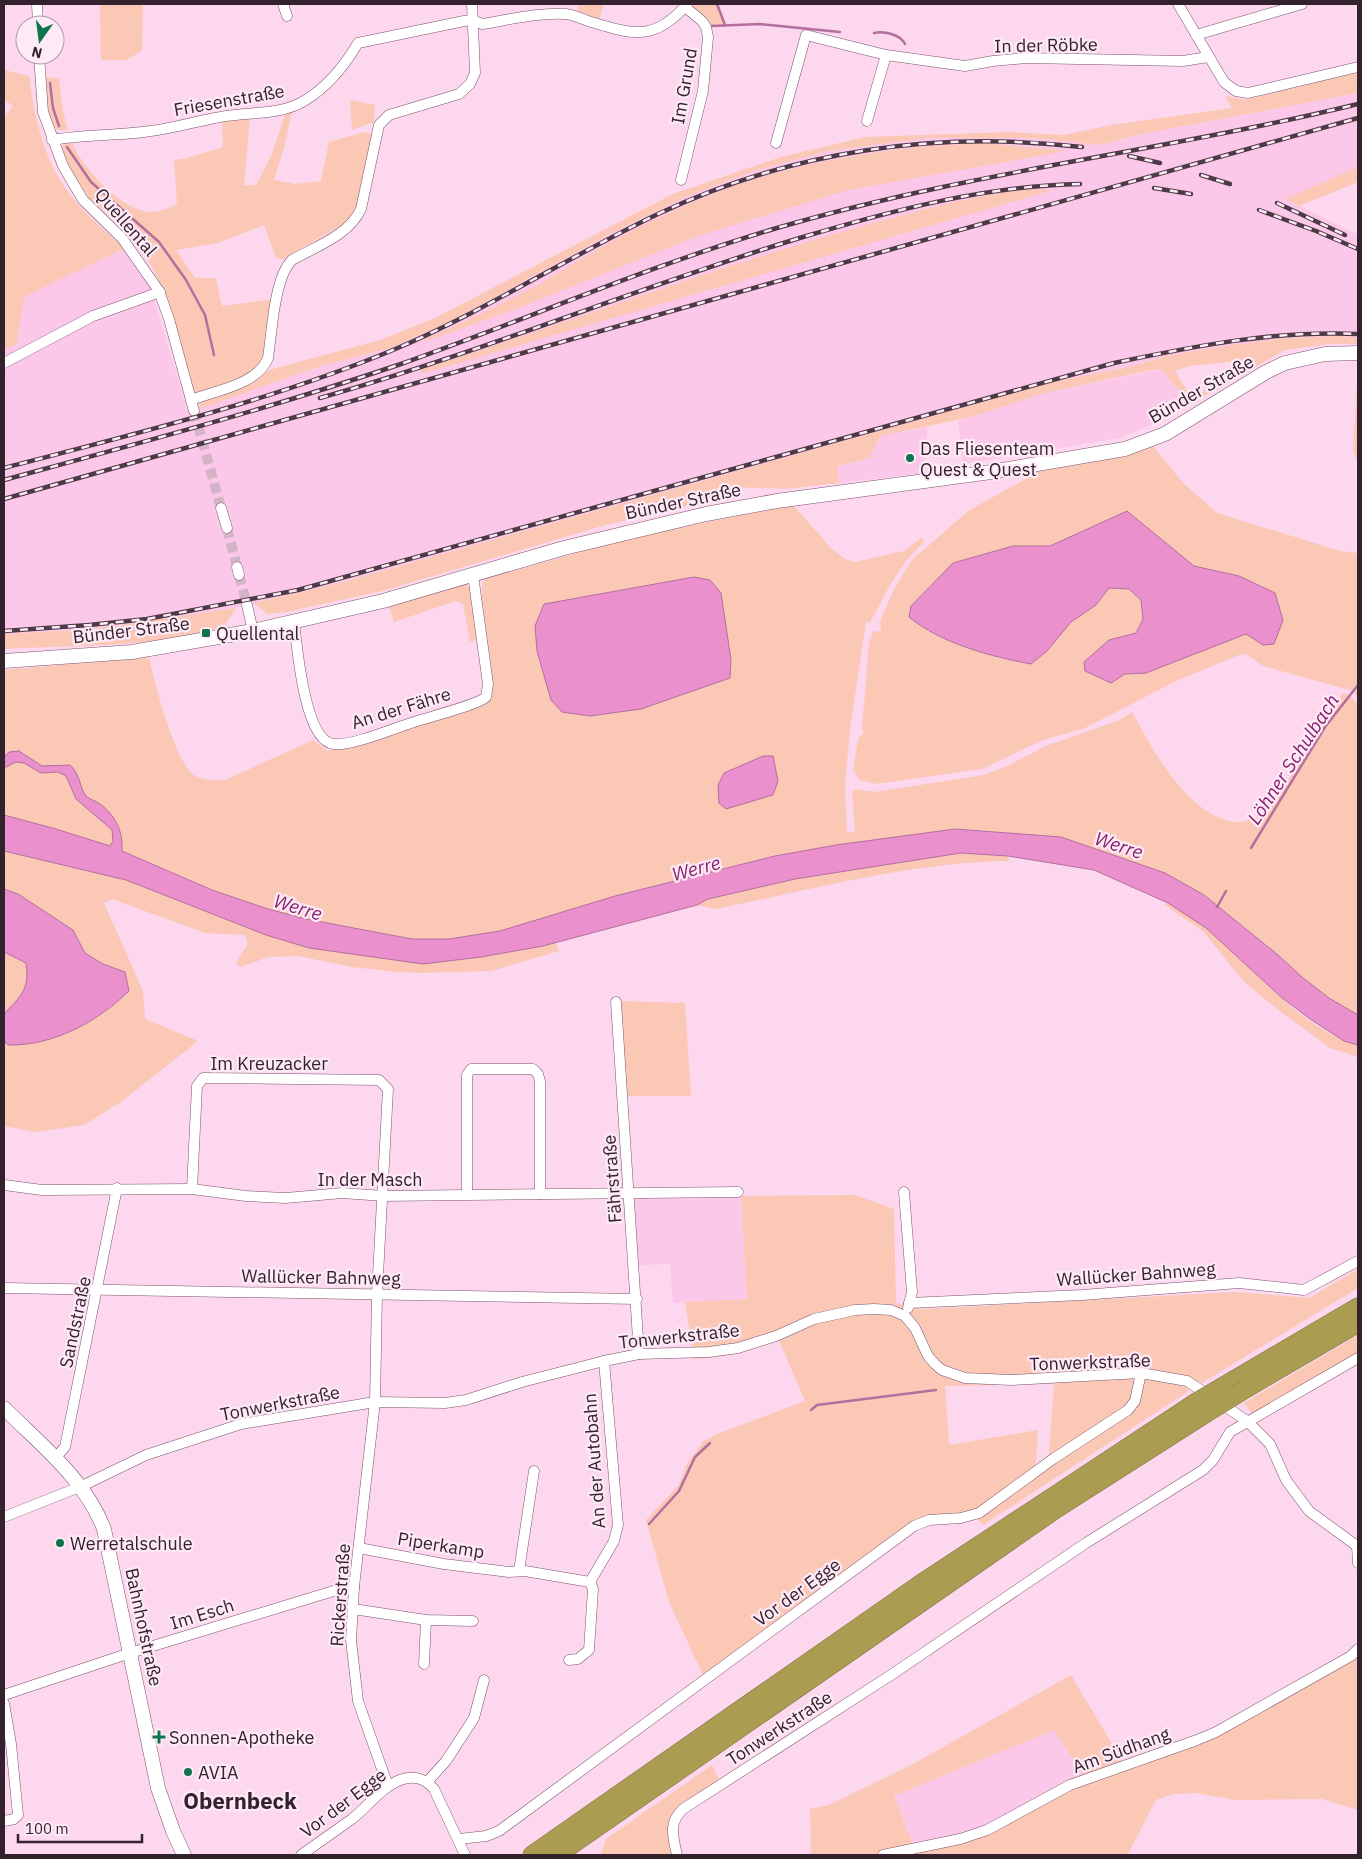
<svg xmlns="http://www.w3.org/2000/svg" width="1362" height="1859" font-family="'IBM Plex Sans',sans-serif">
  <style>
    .built { fill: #fcc8e9 }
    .green { fill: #fbc8b6; fill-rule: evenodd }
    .water { fill: #ea90cd; stroke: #b36f9d }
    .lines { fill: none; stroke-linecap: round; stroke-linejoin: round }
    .stream { stroke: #b36f9d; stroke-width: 2.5 }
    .street-tunnel { stroke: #d4b3c7; stroke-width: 10; stroke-dasharray: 10 5; stroke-linecap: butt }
    .street-casing { stroke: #7a536d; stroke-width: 11 }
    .secondary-casing { stroke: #7a536d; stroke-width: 15 }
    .highway-casing { stroke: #807244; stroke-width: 19 }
    .street { stroke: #fff; stroke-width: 10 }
    .secondary { stroke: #fff; stroke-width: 14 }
    .highway { stroke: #aa9d51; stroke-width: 18 }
    .rail-casing { stroke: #4e3a47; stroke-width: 4.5 }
    .rail { stroke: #fdeaf6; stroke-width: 2.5; stroke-dasharray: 8; stroke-linecap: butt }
    .highway-bridge-casing { stroke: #807244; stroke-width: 19; stroke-linecap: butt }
    .highway-bridge { stroke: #aa9d51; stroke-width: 18 }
    .poi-dot { fill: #0e744c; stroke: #fdeaf6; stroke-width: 2 }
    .labels { text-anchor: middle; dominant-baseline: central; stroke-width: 4.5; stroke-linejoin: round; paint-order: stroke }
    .street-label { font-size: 18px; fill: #33222d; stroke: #fdeaf6 }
    .poi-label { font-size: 18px; fill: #33222d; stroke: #fdeaf6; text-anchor: start }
    .water-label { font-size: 19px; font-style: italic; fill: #881f6f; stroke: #fdeaf6 }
    .district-label { font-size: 22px; font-weight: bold; fill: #33222d; stroke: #fdeaf6 }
  </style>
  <rect width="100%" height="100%" fill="#fcd7ee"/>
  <g class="built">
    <path d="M1358,93V167L1286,199L1358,235V338H1285L1166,356L1133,366L1054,382L339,583L235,608L92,629L4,634V349L17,344L24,297L125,248L151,289L188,412L321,366L391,348L451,321L610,234L688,196L757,170L828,151L928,138H1031L1103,145L1132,136Z"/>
    <path d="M1161,369L1190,404L1164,420L1119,438L963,464L958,420L1041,394Z"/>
    <path d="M927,427L925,473L839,483L837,466L870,458L880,436Z"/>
    <path d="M741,1196L747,1299L673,1303L670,1264L637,1265L633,1199Z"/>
    <path d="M1054,1730L1086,1779L986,1829L914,1848L894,1796Z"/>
  </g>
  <g class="green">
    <path d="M100,4H145L143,5L142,51L126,60H101Z"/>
    <path d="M579,4H604L599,20L577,13Z"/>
    <path d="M693,4H718L727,26L709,27L695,11Z"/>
    <path d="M4,70L29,76C33,109 41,146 57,175C73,204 100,227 125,248L24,297L17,344L4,349V119L13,106L4,99Z"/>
    <path d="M1358,72V93L1132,136L1103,145L1031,138H928L828,151L757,170L688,196L610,234L451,321L391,348L321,366L199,409L200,399L256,379L269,370L380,340L435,318L673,194L781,157L865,137L1008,132L1064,135L1111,125L1232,108L1225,96L1244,100Z"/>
    <path d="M43,77L59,78L63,112L68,130H59L51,125Z"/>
    <path d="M350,100L375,105L374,122L352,130Z"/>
    <path d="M292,111L284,148L274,180L295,184L321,181L329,142L364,132L370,133L372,139L355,212L349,221L283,259L276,258L264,225L218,243L176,250L195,278H216L222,306L275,299L266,355L253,374L193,394L162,286L151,265L122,228L89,198L65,161L61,152L62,147L71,139C78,164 118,206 144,211C156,214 166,209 177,204L174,160L187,158L223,147L222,120L250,117L244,185H256L271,156L286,112Z"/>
    <path d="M982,143L1063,150L1061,152L848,190L695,237L519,308L424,342L425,339C462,323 498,306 534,287C561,272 586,255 613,241C638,227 665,215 691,203C783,163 882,147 982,143Z"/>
    <path d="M1358,167V182L1299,206L1285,199Z"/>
    <path d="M1053,190L424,373L420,372L422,369C586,317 748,254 916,212C948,203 1022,185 1053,190Z"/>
    <path d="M1341,336L1358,338V344H1330L1285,350L1201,398L1199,394L1256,359L1189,366L1175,371L1194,402L1190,404L1161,369L1151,370L1041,394L971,417L880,436L870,458L837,466L839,483L785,489L733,487L698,503L602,526L382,591L286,612L267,614L254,603L339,583L1054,382L1133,366L1166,356L1225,346L1285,338Z"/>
    <path d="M1358,371V463L1353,449Z"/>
    <path d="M1153,446L1183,483L1217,513L1340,551L1358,553V698L1353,691L1263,666L1246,654L1239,655L1176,681L1085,728L1043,740L982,769L877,784L860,780L853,770L858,739L864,733L862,729L869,643L873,631L881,632L880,622L893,591L911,561L968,511L1031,476L1034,471L1126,455ZM1127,511L1194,566L1239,576L1263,645L1246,634L1146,673L1125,674L1109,640L1136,633L1143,619L1141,600L1129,589L1109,588L1096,605L1071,622L1047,651L1031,664L998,658L924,629L1013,546H1050Z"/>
    <path d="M793,505L831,548L845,559L855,562L904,551L921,538L925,541C898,566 887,591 870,623L866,622L850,729L845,787L847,832H855L852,792L855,789L875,792L984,775L1007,766L1046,746L1120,720L1132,712C1152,749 1190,820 1238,822C1251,822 1260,815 1270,809L1343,693L1348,694L1356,702L1358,701V1015L1329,998L1302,977L1278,955L1204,895L1165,873L1061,837L955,829L836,845L775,856L615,896L500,931L449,939H412L306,919L268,909L212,890L111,846L56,829L4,815V670L149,657C154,681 175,763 195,776C202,780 216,781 225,780L313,740L327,751L486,700L484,637L470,642L463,604L456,601L394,622L389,606L464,583L482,597V584L486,579L632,537ZM694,577L710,580L544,604Z"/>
    <path d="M236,608L224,626C154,648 77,645 4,649V634L92,629Z"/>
    <path d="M4,851L126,880L266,935L543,946L556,943L559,951L491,971L421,973L396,972L352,967L298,956L268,957L241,967L236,963L248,944L245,935L205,933L112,899L104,903L143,991L145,1019L198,1041L121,1102L84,1125L35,1132L4,1126V1041L8,1045C61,1035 88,1030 129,991L125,972L103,964L85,952L73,930L18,894L4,889Z"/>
    <path d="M961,853L1008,856L1009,861C911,862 811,890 715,909L697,905L707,899L795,879Z"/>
    <path d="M1168,903C1181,911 1195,919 1207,928C1253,966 1298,1028 1358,1045V1057L1330,1048L1281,1012L1243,981L1204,932L1164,904Z"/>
    <path d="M4,952L26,963C30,989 21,996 4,1014Z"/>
    <path d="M619,1001L685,1003L691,1096H627Z"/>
    <path d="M855,1195L894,1209L896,1303L924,1309L1236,1292L1309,1298L1358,1269V1288L1202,1383L1199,1381L1186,1389L1189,1391L983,1525L971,1514L929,1517L704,1677L669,1602L646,1520L678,1486L688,1462L704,1441L717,1434L805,1401L778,1338C752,1350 722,1358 694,1359L685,1302L747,1299L741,1196ZM1054,1384L1048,1467L1035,1476L1038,1430L949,1445L945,1386Z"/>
    <path d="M1358,1335V1355L1253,1414L1244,1403Z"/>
    <path d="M1358,1657V1810L1322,1799L1235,1800L1196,1793L1173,1794L1156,1800L1128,1854L1184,1855H891L961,1840L1086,1779L1054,1730L894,1796L914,1848L880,1855H811L810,1809L829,1805L915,1763L1071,1675L1125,1766L1270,1704Z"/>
    <path d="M712,1765L721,1783L673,1815L679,1855H601L606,1839Z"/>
  </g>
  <g class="water">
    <path d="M1127,511L1194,566L1239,576L1275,593L1283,620L1274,644L1263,645L1246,634L1146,673L1125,674L1111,683L1085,671L1084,662L1109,640L1136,633L1143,619L1141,600L1129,589L1109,588L1096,605L1071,622L1047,651L1031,664C992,657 940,643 909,617L911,606L953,563L1013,546H1050Z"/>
    <path d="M694,577L710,580L721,593L731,660L730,678L641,709L590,716L562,712L551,700L537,651L535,626L544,604Z"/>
    <path d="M19,751L42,766L70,765C81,775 79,787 86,796C89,799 96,801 100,804C116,816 123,831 122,851L212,890L268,909L306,919L412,939H449L500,931L615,896L775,856L836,845L955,829L1061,837L1165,873L1204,895L1278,955L1302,977L1329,998L1358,1015V1045L1344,1041L1310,1019L1282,998L1206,928L1168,903L1094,870L1008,856L961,853L795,879L708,899L697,905L543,946L481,957L423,964L309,948L266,935L126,880L4,851V815L56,829L110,846L113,841L112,830L76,799L66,776L58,772L41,773L24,763L16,762L4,768V757L9,752Z"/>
    <path d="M763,756H773L778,781L773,795L726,809L719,803L718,785L724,773Z"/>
    <path d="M4,889L18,894L73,930L85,953L103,964L125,972L129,991C97,1022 53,1046 8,1045L4,1041V1014C21,996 30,989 26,963L4,952Z"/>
  </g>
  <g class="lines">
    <g class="stream">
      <path d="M717,4L725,25"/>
      <path d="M712,26L760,24L840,32"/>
      <path d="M874,33C884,31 900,34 905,44"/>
      <path d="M50,83L53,108L59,126"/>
      <path d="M67,147L91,182L159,242L186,280L205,315L214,355"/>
      <path d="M1251,848L1325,727L1358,685"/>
      <path d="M1217,907L1226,891"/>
      <path d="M811,1410L817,1405L936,1390"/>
      <path d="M649,1524L679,1491L695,1457L710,1443"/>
    </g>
    <g class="street-tunnel">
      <path d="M194,411L221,508"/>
      <path d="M227,528L237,567"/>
      <path d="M239,575L247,605"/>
    </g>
    <g class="street-casing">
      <g id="street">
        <path d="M37,4L38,25"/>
        <path d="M283,4L287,16"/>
        <path d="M1178,4L1224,82L1236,91L1248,93L1358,67"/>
        <path d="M1196,35L1302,4"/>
        <path d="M39,55L43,112L63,166L83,200L122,238L159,291L169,319L194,411"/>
        <path d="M867,121L886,55"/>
        <path d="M52,140C85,134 118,136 151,131C176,128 200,120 226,116C251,112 281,115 304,101C326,88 345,65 358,43L464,21L473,20L482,24C508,20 539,12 566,14C573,15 581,18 588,21C631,34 654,43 687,4"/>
        <path d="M776,143L806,35L886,55L965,66L993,61L1026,58L1183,61L1208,57"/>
        <path d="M681,180L703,91L708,37L706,27L702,21L685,7"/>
        <path d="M4,363L93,316L160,292"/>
        <path d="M191,400C217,390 257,385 268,358C272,332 274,278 292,260C317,246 349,235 361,209L379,125L389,115L459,94L470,84L475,73L472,4"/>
        <path d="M221,508L227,528"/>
        <path d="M237,567L239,575"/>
        <path d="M247,605L253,631"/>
        <path d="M294,622C297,645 304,742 334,744C352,746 392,729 411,723C425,718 478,705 486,697L488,684L473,575"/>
        <path d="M616,1002L639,1354"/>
        <path d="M4,1185L42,1190L192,1189L246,1196L286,1198L342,1193L384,1196L738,1192"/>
        <path d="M192,1189L197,1086L203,1078L379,1080L388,1089L377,1294L375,1402L354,1587L351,1640L358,1701L388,1786"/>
        <path d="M904,1192L912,1292L908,1308"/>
        <path d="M467,1194V1075L471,1069H533L538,1074L540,1081V1194"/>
        <path d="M4,1288L637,1299"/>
        <path d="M909,1303L1082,1295L1239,1283L1304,1290L1358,1261"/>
        <path d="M55,1458L65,1447L117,1188"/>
        <path d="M4,1517L82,1486L146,1455L241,1424L375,1402L445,1403L466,1400L522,1382L604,1361L639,1354L709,1352L738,1348L776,1336L814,1319L855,1310L874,1309L891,1310L905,1316L915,1328L928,1356L935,1364L942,1370L965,1378L1011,1380L1141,1373L1187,1381L1247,1421L1270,1444L1286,1480L1309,1511L1357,1546"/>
        <path d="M1357,1546L1358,1563"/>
        <path d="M359,1548L444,1564L509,1572L525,1571L590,1582"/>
        <path d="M519,1571L534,1471"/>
        <path d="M590,1582L614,1541L618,1525L604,1361"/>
        <path d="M353,1609L426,1620L473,1621"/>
        <path d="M569,1660L578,1659L589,1650L593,1589L590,1582"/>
        <path d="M424,1664L426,1620"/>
        <path d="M4,1695L130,1653L340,1589L354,1587"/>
        <path d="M4,1703L11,1744L18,1815L14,1819L4,1821"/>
        <path d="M428,1781L446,1761L474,1718L484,1680"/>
        <path d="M459,1839L486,1836L499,1831L914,1526L929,1520L961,1518L979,1513L1053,1459L1128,1410L1135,1401L1141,1373"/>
        <path d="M301,1855C318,1843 335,1831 352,1819C367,1807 382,1787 400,1780C414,1775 426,1779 434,1789L465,1855"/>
        <path d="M677,1855C673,1836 668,1823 683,1809L891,1675L1086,1543L1203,1470L1213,1460L1230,1432L1358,1358"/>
        <path d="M883,1855L960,1839L987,1830L1070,1785L1197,1740L1216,1732L1351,1656L1358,1649"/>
      </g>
    </g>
    <g class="secondary-casing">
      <g id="secondary">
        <path d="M4,661L132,652L253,631L383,601L564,548L706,514L777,501L991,472L1125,449L1165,434L1266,372L1285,363L1325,354L1358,353"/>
        <path d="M4,1408C41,1445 85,1479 104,1529L158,1788L173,1831L184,1855"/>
      </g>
    </g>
    <g class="highway-casing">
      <g id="highway">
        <path d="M1222,1387L1358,1307"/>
        <path d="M1247,1388L1358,1323"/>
        <path d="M532,1855L919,1585L1195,1403"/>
        <path d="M557,1855L1056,1509L1205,1414"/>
      </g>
    </g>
    <use href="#street" class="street"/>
    <use href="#secondary" class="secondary"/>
    <use href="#highway" class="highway"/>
    <g class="rail-casing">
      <g id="rail">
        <path d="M1129,156L1160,163"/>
        <path d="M1201,175L1230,184"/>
        <path d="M1154,188L1191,194"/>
        <path d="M1277,203L1345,235"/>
        <path d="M1259,210L1316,231L1358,249"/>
        <path d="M320,398C483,352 641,286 803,237C894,210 985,186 1080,184"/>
        <path d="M4,468C134,434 268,402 393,350C485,311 568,257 658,214C791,151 936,130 1082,147"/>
        <path d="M4,480C136,444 268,409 398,365C525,320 648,266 777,228C968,172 1165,151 1358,104"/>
        <path d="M4,499L1358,118"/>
        <path d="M4,631L89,625L147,619L298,590L1114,363C1195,346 1276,330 1358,334"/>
      </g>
    </g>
    <use href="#rail" class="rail"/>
    <g class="highway-bridge-casing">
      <g id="highway-bridge">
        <path d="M1195,1403L1222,1387"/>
        <path d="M1205,1414L1247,1388"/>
      </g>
    </g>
    <use href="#highway-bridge" class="highway-bridge"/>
  </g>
  <g class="poi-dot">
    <circle cx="910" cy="458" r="5"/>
    <rect x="201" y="628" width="10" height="10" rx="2.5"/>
    <circle cx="60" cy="1543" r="5"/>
    <path d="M156.5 1729.5h5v5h5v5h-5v5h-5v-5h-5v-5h5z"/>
    <circle cx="188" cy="1772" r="5"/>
  </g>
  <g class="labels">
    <g class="street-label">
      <text transform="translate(1046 45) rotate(-1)">In der Röbke</text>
      <text transform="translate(684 86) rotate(-80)">Im Grund</text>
      <text transform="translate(229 100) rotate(-10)">Friesenstraße</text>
      <text transform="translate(126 222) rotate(49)">Quellental</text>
      <text transform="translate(1201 389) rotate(-30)">Bünder Straße</text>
      <text transform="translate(683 501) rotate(-12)">Bünder Straße</text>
      <text transform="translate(131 630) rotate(-7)">Bünder Straße</text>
      <text transform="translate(401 708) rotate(-17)">An der Fähre</text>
      <text x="269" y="1063">Im Kreuzacker</text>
      <text x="370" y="1179">In der Masch</text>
      <text transform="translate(612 1179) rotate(-94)">Fährstraße</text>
      <text transform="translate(1136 1274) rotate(-4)">Wallücker Bahnweg</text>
      <text transform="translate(321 1277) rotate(1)">Wallücker Bahnweg</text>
      <text transform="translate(75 1322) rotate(-78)">Sandstraße</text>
      <text transform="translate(679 1336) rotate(-6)">Tonwerkstraße</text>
      <text transform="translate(1090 1362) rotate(-2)">Tonwerkstraße</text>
      <text transform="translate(280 1403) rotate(-11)">Tonwerkstraße</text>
      <text transform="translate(594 1461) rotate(-94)">An der Autobahn</text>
      <text transform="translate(441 1545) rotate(9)">Piperkamp</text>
      <text transform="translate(797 1592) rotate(-36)">Vor der Egge</text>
      <text transform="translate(340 1595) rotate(-86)">Rickerstraße</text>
      <text transform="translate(202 1614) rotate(-17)">Im Esch</text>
      <text transform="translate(144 1627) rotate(78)">Bahnhofstraße</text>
      <text transform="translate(779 1728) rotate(-33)">Tonwerkstraße</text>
      <text transform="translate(1121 1750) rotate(-20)">Am Südhang</text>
      <text transform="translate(343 1803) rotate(-37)">Vor der Egge</text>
    </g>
    <g class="poi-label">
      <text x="920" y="448">Das Fliesenteam<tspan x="920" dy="21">Quest &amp; Quest</tspan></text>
      <text x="216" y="633">Quellental</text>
      <text x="70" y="1543">Werretalschule</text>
      <text x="169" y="1737">Sonnen-Apotheke</text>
      <text x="198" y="1772">AVIA</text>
    </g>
    <g class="water-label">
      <text transform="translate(1293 759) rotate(-57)">Löhner Schulbach</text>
      <text transform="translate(1119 845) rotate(18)">Werre</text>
      <text transform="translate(696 868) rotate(-15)">Werre</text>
      <text transform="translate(298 907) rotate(17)">Werre</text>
    </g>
    <g class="district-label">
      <text x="240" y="1800">Obernbeck</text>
    </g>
  </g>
  <rect width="1362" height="1859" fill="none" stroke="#33222d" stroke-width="10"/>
  <g transform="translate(40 40) rotate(194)"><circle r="24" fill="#fdeaf6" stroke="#ac9aa6"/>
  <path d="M0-4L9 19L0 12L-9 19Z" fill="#0e744c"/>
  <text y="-8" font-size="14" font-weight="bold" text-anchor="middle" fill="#33222d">N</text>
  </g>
  <path d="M18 1834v8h124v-8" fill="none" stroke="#33222d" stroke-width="2.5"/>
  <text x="25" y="1834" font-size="15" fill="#33222d" stroke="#fdeaf6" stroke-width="4" paint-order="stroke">100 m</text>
</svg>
